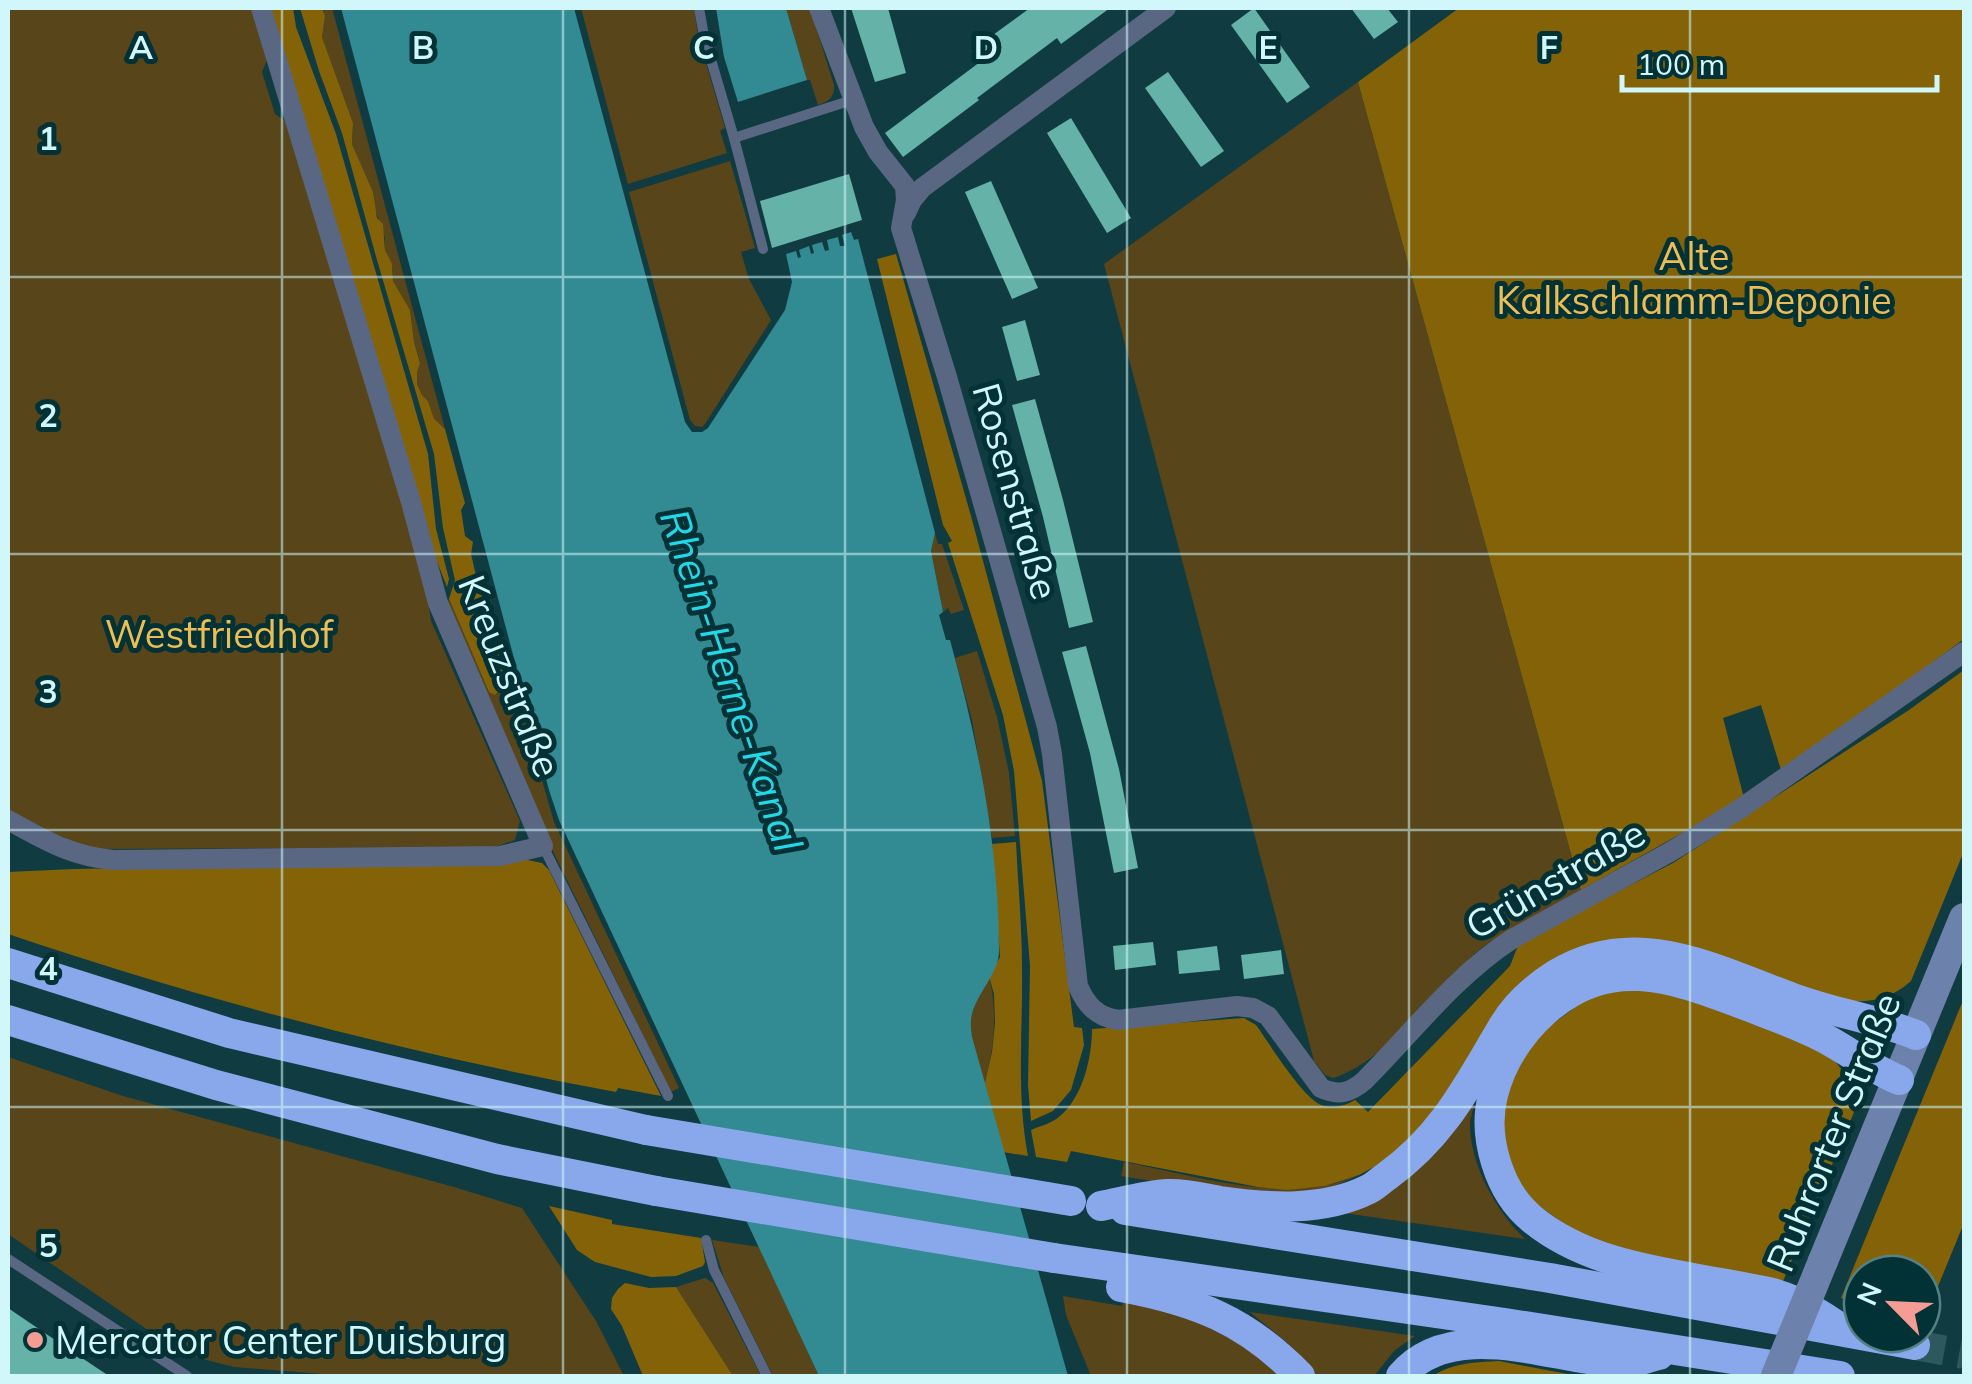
<svg xmlns="http://www.w3.org/2000/svg" width="1972" height="1384" font-family="Mulish,sans-serif">
  <style>
    .green { fill: #58451a }
    .forest { fill: #846308 }
    .water { fill: #328a93 }
    .building { fill: #64b2a8 }
    .lines { fill: none; stroke-linecap: round; stroke-linejoin: round }
    .highway-tunnel { stroke: #2d585d; stroke-width: 30; stroke-dasharray: 30 15; stroke-linecap: butt }
    .lane { stroke: #5a6782; stroke-width: 10 }
    .street { stroke: #5a6782; stroke-width: 20 }
    .secondary { stroke: #6d81ad; stroke-width: 30 }
    .highway { stroke: #89a8eb; stroke-width: 30 }
    .secondary-bridge { stroke: #6d81ad; stroke-width: 30 }
    .highway-bridge { stroke: #89a8eb; stroke-width: 30 }
    .grid { fill: none; stroke: #d1f7fb; stroke-width: 2.5; stroke-opacity: 0.55 }
    .poi-dot { fill: #f59c94; stroke: #033236; stroke-width: 4 }
    .labels { text-anchor: middle; dominant-baseline: central; stroke-width: 10; stroke-linejoin: round; paint-order: stroke }
    .park-label { font-size: 38px; fill: #edbd53; stroke: #033236 }
    .street-label { font-size: 38px; fill: #d1f7fb; stroke: #033236 }
    .poi-label { font-size: 38px; fill: #d1f7fb; stroke: #033236; text-anchor: start }
    .water-label { font-size: 40px; font-style: italic; fill: #21d9e9; stroke: #033236 }
    .grid-label { font-size: 32px; text-anchor: middle; font-weight: bold; fill: #d1f7fb; stroke: #033236; stroke-width: 10; stroke-linejoin: round; paint-order: stroke }
  </style>
  <rect width="100%" height="100%" fill="#103c41"/>
  <g class="green">
    <path d="M8,8H254L270,53L262,72L275,114L293,126L423,568L431,621L520,821L515,840L495,847L96,849L67,843L8,812Z"/>
    <path d="M322,8H332L445,429L434,420L428,401L422,395L417,384V372L420,362L414,342L410,310L393,281V270L385,250V238L375,209L373,192L352,144L353,123L322,37L325,16Z"/>
    <path d="M581,8H694L698,36L725,128L720,131L727,153L628,184Z"/>
    <path d="M786,8H810L834,85C835,97 828,102 818,105L810,80H807Z"/>
    <path d="M1358,82L1581,890L1491,941L1474,954C1437,994 1384,1062 1333,1078L1325,1075L1314,1061L1104,264Z"/>
    <path d="M730,161L755,248L741,252L749,279L771,320L705,424L702,427L695,426L690,420L629,192Z"/>
    <path d="M935,533L938,544H942L964,610L951,614L948,608L943,612L931,551Z"/>
    <path d="M449,599L489,692L503,669L493,633L495,617L554,822L679,1088L671,1092L537,819L446,606Z"/>
    <path d="M977,651L997,717L1009,773L1015,836L992,838L972,720L955,658Z"/>
    <path d="M989,976C998,1013 994,1047 985,1083C979,1064 969,1041 970,1020C971,1005 983,990 989,976Z"/>
    <path d="M8,1057L123,1096L454,1187L522,1208L596,1321L624,1376H347L234,1367L183,1354L8,1234Z"/>
    <path d="M1475,1099C1474,1106 1471,1115 1470,1123C1469,1163 1497,1213 1525,1239L1337,1212Z"/>
    <path d="M1124,1162C1186,1174 1257,1196 1321,1186C1333,1185 1346,1179 1359,1175L1326,1190L1293,1196L1209,1190L1121,1176Z"/>
    <path d="M712,1240L759,1247L819,1376H773L724,1278Z"/>
    <path d="M705,1278L713,1283L761,1376H733L676,1287Z"/>
    <path d="M1063,1296L1122,1306L1124,1297L1224,1328L1285,1376H1091L1066,1315Z"/>
    <path d="M1250,1312L1415,1336L1395,1350L1374,1376H1317L1291,1346Z"/>
  </g>
  <g class="forest">
    <path d="M268,8H293L296,27L336,134L428,454L436,529L449,579L447,587L431,546Z"/>
    <path d="M300,8H322L325,16L322,37L353,123L352,144L373,192L377,218L383,224L385,250L392,264L393,281L410,310L414,342L420,363L417,372V384L422,395L428,401L434,419L445,429L465,503L461,510L465,536L473,542L471,554L477,580L487,587L495,617L493,634L503,669L501,687L495,695L489,692L449,599L455,580L443,528L434,454L377,260L342,133L319,71Z"/>
    <path d="M1459,8H1964V639L1782,773L1761,705L1723,718L1744,798L1581,890L1358,82Z"/>
    <path d="M896,254L971,516L1042,781L1074,1027L1082,1028L1084,1045L1071,1090L1053,1111L1031,1121L1028,1085L1030,966L1014,771L1003,715L948,543L952,541L943,525L877,259Z"/>
    <path d="M1964,670V851L1911,981C1887,1002 1866,1003 1836,1000L1667,942L1447,1094L1420,1129L1387,1160L1359,1175L1325,1186L1287,1190L1258,1187L1071,1151L1067,1162L1036,1157L1031,1130C1040,1126 1053,1123 1060,1116C1083,1097 1092,1057 1092,1029L1244,1018L1256,1025C1270,1044 1304,1101 1324,1106C1335,1109 1346,1105 1355,1100L1368,1112L1510,966L1519,943L1673,863L1909,710Z"/>
    <path d="M1016,842C1018,884 1022,926 1022,968C1023,1031 1016,1093 1028,1156L1003,1152L985,1083L992,1052L995,1023L994,994L989,976L1000,957L992,844Z"/>
    <path d="M523,859L542,863L549,870L661,1096L618,1088L616,1092C410,1054 206,1001 8,934V872L74,869L502,862Z"/>
    <path d="M1639,987L1681,993L1830,1055C1844,1071 1852,1085 1857,1105L1781,1286L1617,1251L1570,1228L1535,1203L1513,1173L1502,1132L1505,1096L1516,1066L1536,1036L1592,995Z"/>
    <path d="M1964,998V1223L1927,1313L1922,1312V1274H1862V1302L1841,1298Z"/>
    <path d="M549,1206L612,1220V1224L701,1238L705,1262L703,1266L676,1276L651,1277L595,1262L577,1250Z"/>
    <path d="M625,1283L649,1288L676,1287L733,1376H643L622,1326L611,1309L612,1298L618,1289Z"/>
    <path d="M1499,1361L1578,1376H1432C1453,1363 1475,1362 1499,1361Z"/>
  </g>
  <g class="water">
    <path d="M341,8H574L685,422L692,432H702L708,428L785,310L792,282L786,254L796,251L798,258L801,257L799,250L809,246L811,254L814,253L812,245L822,242L825,251L829,250L827,240L838,237L840,246H845L842,235L851,232L854,240L858,239L935,533L931,551L943,612L939,615L946,640H950C978,742 999,845 999,951C999,973 977,993 972,1014C970,1022 971,1029 972,1037L1068,1376H819L559,820L549,790Z"/>
    <path d="M716,8H786L807,80L738,102L724,57Z"/>
  </g>
  <g class="building">
    <path d="M851,8H888L906,73L875,82Z"/>
    <path d="M1030,8H1110L1061,44L1057,38L977,98L979,100L903,157L885,133L980,62L971,51Z"/>
    <path d="M1254,8L1310,87L1287,103L1231,25Z"/>
    <path d="M1351,8H1387L1398,22L1374,39Z"/>
    <path d="M1168,72L1224,151L1201,167L1145,88Z"/>
    <path d="M1071,118L1131,218L1107,233L1047,133Z"/>
    <path d="M849,174L862,220L772,248L760,201Z"/>
    <path d="M991,181L1038,288L1012,299L965,192Z"/>
    <path d="M1025,320L1040,375L1017,381L1002,327Z"/>
    <path d="M1035,399L1063,500L1093,622L1069,628L1043,517L1012,405Z"/>
    <path d="M1086,646L1119,769L1138,868L1114,873L1090,753L1062,652Z"/>
    <path d="M1153,942L1156,965L1115,970L1113,946Z"/>
    <path d="M1217,946L1220,970L1179,974L1177,951Z"/>
    <path d="M1281,950L1284,974L1244,979L1241,955Z"/>
    <path d="M8,1308L61,1344L109,1376H8Z"/>
  </g>
  <g class="lines">
    <path class="highway-tunnel" d="M1915,1345L1964,1354"/>
    <g class="lane">
      <path d="M699,8L704,36L734,138L852,100"/>
      <path d="M734,138L763,249"/>
      <path d="M543,846L668,1096"/>
      <path d="M706,1240L714,1270L767,1376"/>
      <path d="M8,1259L187,1376"/>
    </g>
    <g class="street">
      <path d="M819,8L864,127L878,152L905,186L906,200L901,228L947,377L1047,727L1052,754L1078,986C1086,1005 1097,1017 1118,1020L1237,1006L1253,1008L1268,1016L1321,1088C1338,1096 1350,1093 1364,1081C1412,1033 1455,976 1512,939L1670,852L1740,809L1964,652"/>
      <path d="M906,213L912,200L922,188L1166,8"/>
      <path d="M8,820C45,840 70,856 113,860L500,856L543,846L438,603L411,502L261,8"/>
    </g>
    <path class="secondary" d="M1823,1261L1964,918"/>
    <g class="highway">
      <path d="M8,963L229,1033L646,1130"/>
      <path d="M8,1020L216,1085L497,1159L656,1191"/>
      <path d="M1101,1206C1122,1202 1146,1195 1168,1194C1184,1193 1203,1198 1220,1201C1269,1208 1323,1212 1369,1189C1375,1186 1381,1180 1387,1176C1443,1136 1468,1085 1502,1028C1515,1005 1533,989 1555,975C1636,925 1715,970 1793,998C1834,1013 1876,1019 1916,1035"/>
      <path d="M1125,1210L1550,1278L1915,1345"/>
      <path d="M1054,1258L1505,1323L1840,1376"/>
      <path d="M1121,1287C1196,1301 1246,1320 1300,1376"/>
      <path d="M1843,1330C1824,1316 1799,1301 1776,1294C1762,1290 1746,1288 1732,1285C1663,1272 1588,1265 1532,1219C1499,1192 1482,1137 1493,1095C1501,1063 1520,1034 1544,1012C1609,954 1670,977 1742,1004C1770,1015 1800,1025 1826,1039C1851,1053 1873,1069 1899,1080"/>
      <path d="M1401,1376C1446,1323 1529,1350 1588,1359C1598,1360 1610,1364 1620,1364C1632,1364 1646,1358 1659,1355"/>
    </g>
    <path class="secondary-bridge" d="M1776,1376L1823,1261"/>
    <g class="highway-bridge">
      <path d="M646,1130L1071,1201"/>
      <path d="M656,1191L1054,1258"/>
    </g>
  </g>
  <path class="grid" d="M282,8V1376M563,8V1376M845,8V1376M1127,8V1376M1409,8V1376M1690,8V1376M8,277H1964M8,554H1964M8,830H1964M8,1107H1964"/>
  <circle class="poi-dot" cx="35" cy="1340" r="10"/>
  <g class="labels">
    <g class="park-label">
      <text x="1694" y="256">Alte<tspan x="1694" dy="44">Kalkschlamm-Deponie</tspan></text>
      <text x="219" y="634">Westfriedhof</text>
    </g>
    <g class="street-label">
      <text transform="translate(1016 491) rotate(74)">Rosenstraße</text>
      <text transform="translate(510 676) rotate(68)">Kreuzstraße</text>
      <text transform="translate(1555 879) rotate(-30)">Grünstraße</text>
      <text transform="translate(1833 1132) rotate(-68)">Ruhrorter Straße</text>
    </g>
    <g class="poi-label">
      <text x="55" y="1340">Mercator Center Duisburg</text>
    </g>
    <g class="water-label">
      <text transform="translate(732 680) rotate(71)">Rhein-Herne-Kanal</text>
    </g>
  </g>
  <g class="grid-label">
    <text x="141" y="59">A</text>
    <text x="423" y="59">B</text>
    <text x="704" y="59">C</text>
    <text x="986" y="59">D</text>
    <text x="1268" y="59">E</text>
    <text x="1549" y="59">F</text>
    <text x="48" y="150">1</text>
    <text x="48" y="427">2</text>
    <text x="48" y="703">3</text>
    <text x="48" y="980">4</text>
    <text x="48" y="1257">5</text>
  </g>
  <rect width="1972" height="1384" fill="none" stroke="#d1f7fb" stroke-width="20"/>
  <g transform="translate(1892 1304) rotate(294)"><circle r="48" fill="#033236" stroke="#558185" stroke-width="2.5"/>
  <path d="M0-8L18 38L0 25L-18 38Z" fill="#f59c94"/>
  <text y="-15" font-size="28" font-weight="bold" text-anchor="middle" fill="#d1f7fb">N</text>
  </g>
  <path d="M1622 75v15h315v-15" fill="none" stroke="#d1f7fb" stroke-width="5"/>
  <text x="1637" y="75" font-size="30" fill="#d1f7fb" stroke="#033236" stroke-width="8" paint-order="stroke">100 m</text>
</svg>
